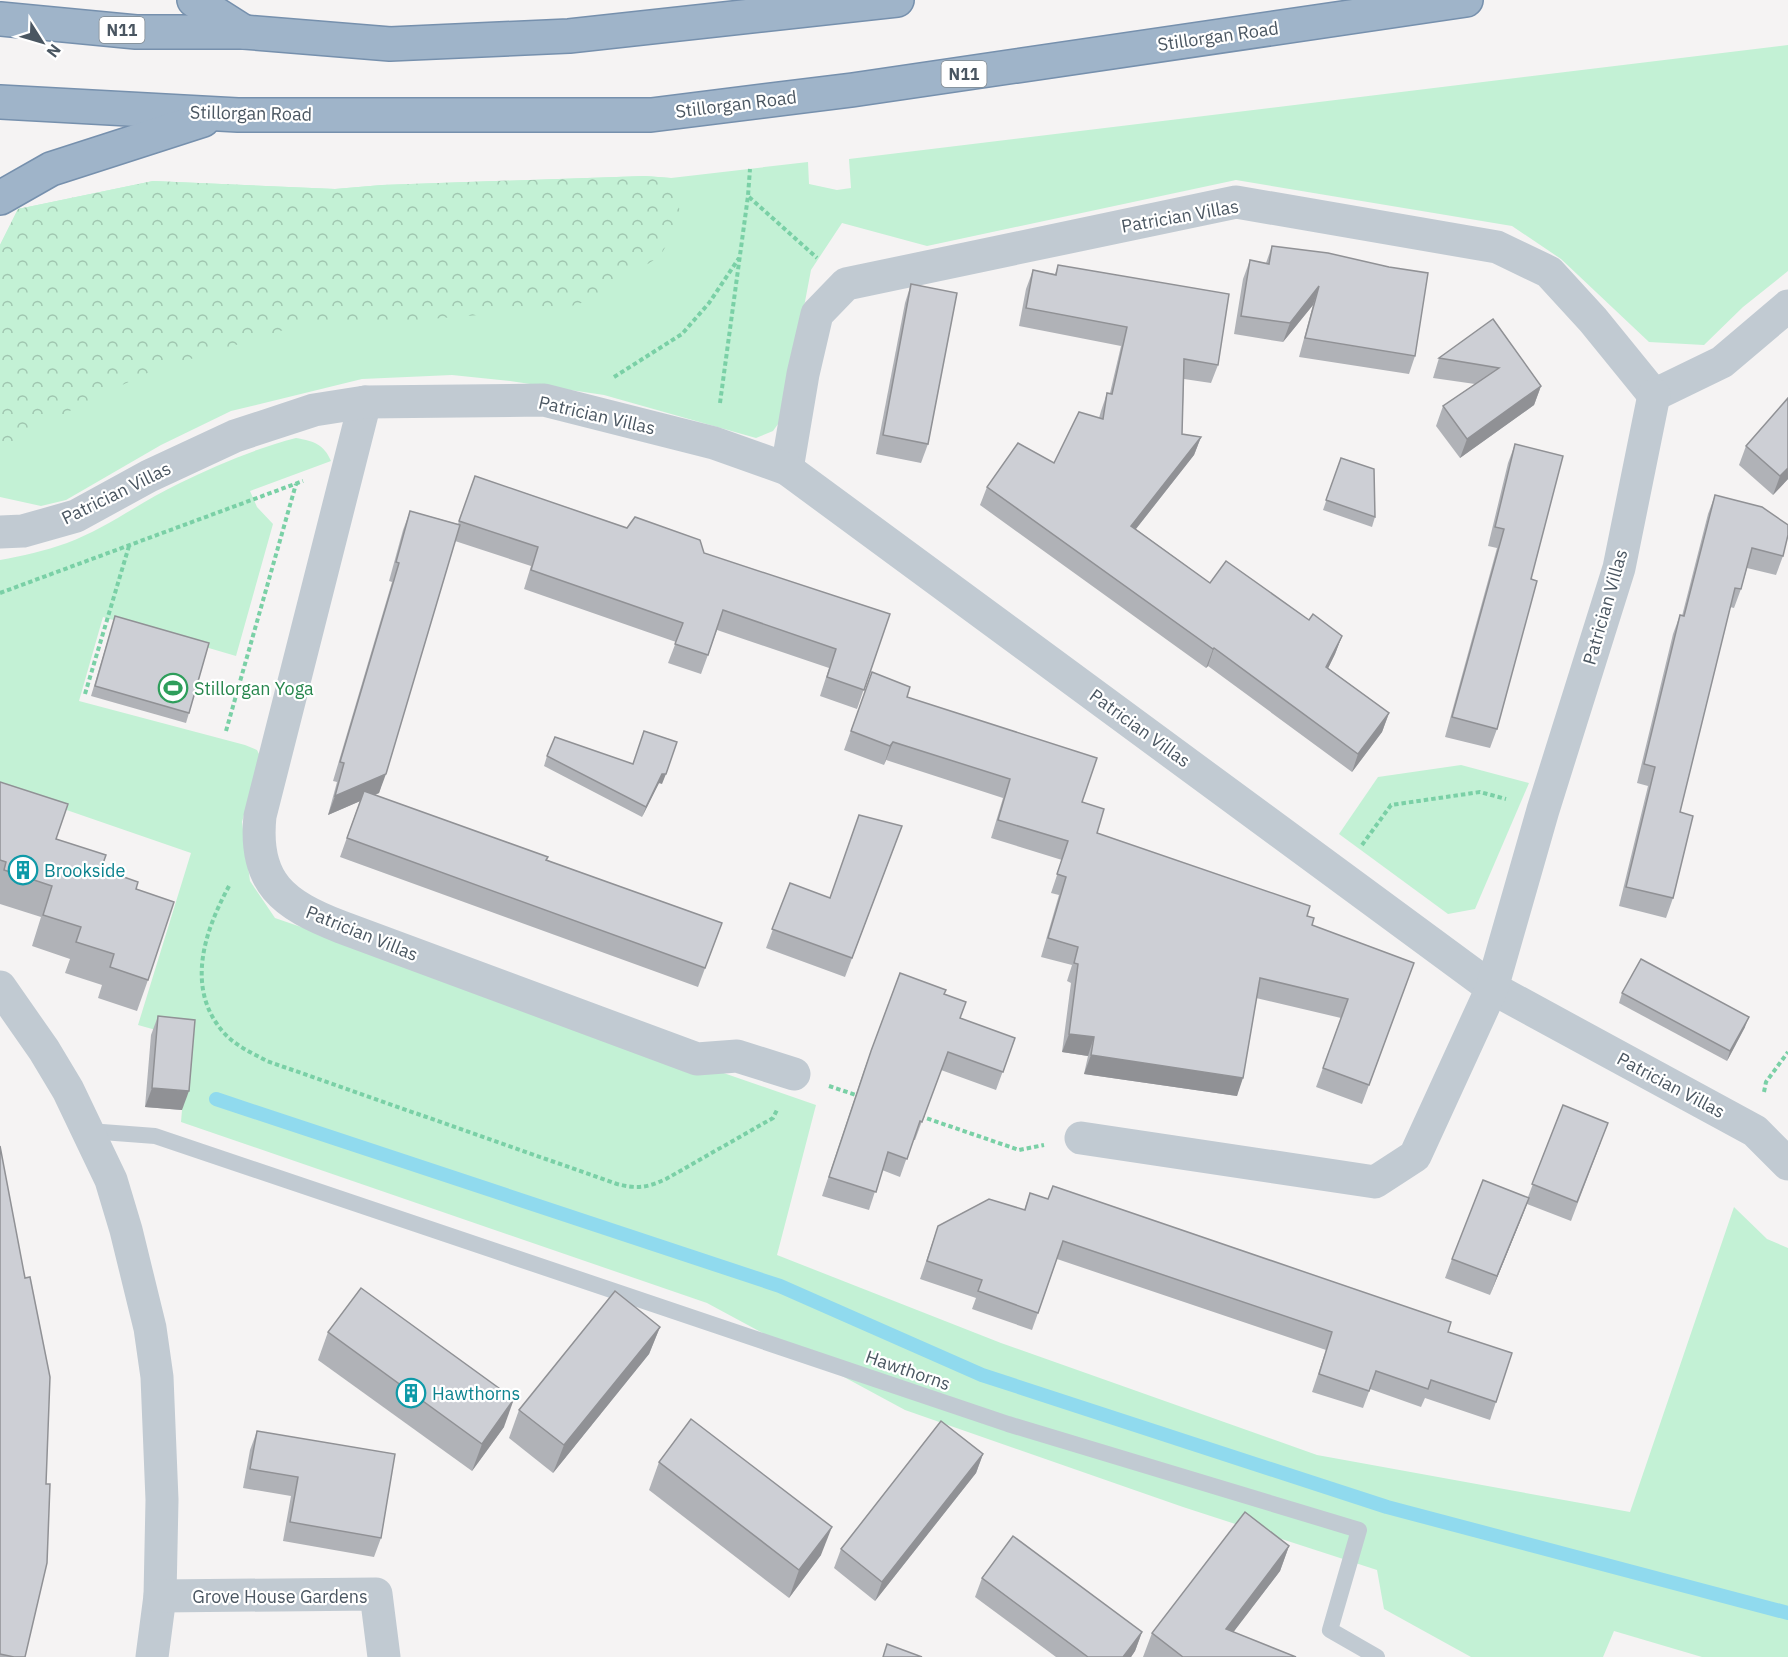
<svg xmlns="http://www.w3.org/2000/svg" width="1788" height="1657" font-family="'IBM Plex Sans',sans-serif">
  <style>
    .grass { fill: #c3f1d5 }
    .forest { fill: url(#forest-crowns) }
    .lines { fill: none; stroke-linecap: round; stroke-linejoin: round }
    .stream { stroke: #90daee; stroke-width: 14 }
    .trunk-casing { stroke: #7690ad; stroke-width: 36 }
    .path { stroke: #7ad0a6; stroke-width: 4; stroke-dasharray: 4.5 3; stroke-linecap: butt }
    .service { stroke: #c1cad2; stroke-width: 16 }
    .minor { stroke: #c1cad2; stroke-width: 33 }
    .trunk { stroke: #9fb4c9; stroke-width: 33 }
    .wall { fill: #b0b2b7 }
    .shaded-wall { fill: #909195 }
    .building { fill: #cdcfd5; stroke: #909195; stroke-width: 1.5 }
    .labels { text-anchor: middle; dominant-baseline: central; stroke-width: 4.5; stroke-linejoin: round; paint-order: stroke }
    .shield { fill: #fff; stroke: #808990; stroke-width: 1.5 }
    .shield-label { font-size: 16px; font-weight: bold; fill: #4a5661 }
    .street-label { font-size: 18px; fill: #4a5661; stroke: #fff }
    .leisure-label { font-size: 18px; fill: #27864d; stroke: #fff; text-anchor: start }
    .culture-label { font-size: 18px; fill: #0d838f; stroke: #fff; text-anchor: start }
  </style>
  <defs>
    <pattern id="forest-crowns" width="20" height="18" patternUnits="userSpaceOnUse" patternTransform="scale(1.5)"><rect width="20" height="18" fill="#c3f1d5"/><path d="M2 6a3 3 0 1 1 6 0M12 15a3 3 0 1 1 6 0" fill="none" stroke="#a0c6b0"/></pattern>
  </defs>
  <rect width="100%" height="100%" fill="#f5f3f3"/>
  <g class="grass">
    <path d="M1788,45V271L1743,307L1704,345L1649,342L1561,259L1512,226L1236,180L927,246L842,223L811,270L783,417L773,431L756,438L604,395L510,381L452,375L362,379L231,411L161,445L66,500L41,506L0,497V245L18,209L153,181L335,189L382,185L645,176L671,178L808,162L809,184L837,190L851,188L849,159Z"/>
    <path d="M296,438C313,441 324,444 331,461L250,491L257,507L273,524L236,656L103,617L79,701L245,745L257,750L260,756L242,822L250,881L275,918L816,1105L777,1255L1001,1343L1317,1455L1630,1512L1734,1207L1767,1239L1788,1248V1657H1702L1614,1631L1603,1657H1471L1384,1609L1377,1570L1183,1507L905,1410L707,1303L181,1122L188,1039L138,1025L191,853L0,787V560C22,556 45,551 67,543C107,528 142,501 180,483C217,465 257,448 296,438Z"/>
    <path d="M1461,765L1529,783L1475,909L1448,914L1339,834L1378,777Z"/>
  </g>
  <path class="forest" d="M645,176L671,178L682,219L660,256L594,299L565,308L356,325L303,324L152,371L86,402L13,442L0,441V245L18,209L153,181L335,189L382,185Z"/>
  <g class="lines">
    <path class="stream" d="M216,1099L780,1286L982,1375L1387,1507L1788,1613"/>
    <g class="trunk-casing">
      <g id="trunk">
        <path d="M194,0L244,32"/>
        <path d="M0,19L136,32H244L390,44L569,36L897,0"/>
        <path d="M0,102L238,115H651L852,90L1466,0"/>
        <path d="M0,198L51,169L203,120"/>
      </g>
    </g>
    <g class="path">
      <path d="M749,197L817,258"/>
      <path d="M614,377L682,334L709,303L739,258"/>
      <path d="M720,403L748,196L750,169"/>
      <path d="M0,593L303,481"/>
      <path d="M85,694L129,546"/>
      <path d="M226,731L296,484"/>
      <path d="M1362,845L1391,805L1480,792L1506,799"/>
      <path d="M229,886C204,932 185,989 224,1033C236,1046 252,1053 267,1061L617,1184C638,1189 646,1188 666,1179L773,1118L777,1110"/>
      <path d="M829,1086L859,1096"/>
      <path d="M1764,1092L1766,1082L1788,1052"/>
      <path d="M920,1116L1019,1150L1044,1145"/>
    </g>
    <path class="service" d="M89,1131L155,1136L1008,1424L1359,1530L1330,1630L1377,1657"/>
    <g class="minor">
      <path d="M1654,395L1722,362L1788,306"/>
      <path d="M365,402L260,816C253,883 284,905 341,927L697,1059L737,1056L794,1074"/>
      <path d="M787,469L803,374L817,314L846,284L1236,202L1497,247L1549,272L1593,320L1654,395"/>
      <path d="M0,532L23,531L76,516L149,476L235,436L314,410L365,402L544,400L714,443L787,469L1492,988L1755,1131L1788,1164"/>
      <path d="M0,987L44,1050L68,1090L111,1180L126,1230L150,1328L157,1377L162,1500L160,1596L152,1657"/>
      <path d="M1081,1138L1375,1182L1415,1156L1492,988L1543,810L1619,568L1654,395"/>
      <path d="M160,1596L376,1594L384,1657"/>
    </g>
    <use href="#trunk" class="trunk"/>
  </g>
  <g class="wall">
    <path d="M1272,246L1415,356L1409,374L1299,357L1313,305L1283,342L1234,334L1243,279L1250,260L1266,263Z"/>
    <path d="M1058,265L1218,365L1211,383L1184,379L1182,434L1201,437L1194,455L1136,529L1210,583L1309,620L1342,636L1335,654L1328,668L1389,713L1382,732L1352,772L1208,666L1206,668L980,505L987,487L1054,463L1099,418L1101,411L1107,393H1110L1121,346L1019,326L1026,289L1033,270L1055,274Z"/>
    <path d="M911,284L928,444L921,463L876,454L905,303Z"/>
    <path d="M1493,319L1541,386L1534,405L1460,458L1436,426L1443,406L1475,384L1433,378L1439,358Z"/>
    <path d="M1515,444L1531,579L1497,729L1490,748L1445,737L1497,548L1488,546L1508,463Z"/>
    <path d="M1746,446L1788,479L1773,495L1739,465Z"/>
    <path d="M1341,458L1375,517L1372,527L1323,510Z"/>
    <path d="M475,476L627,528L890,614L857,709L820,696L829,668L717,630L701,674L668,663L676,642L524,589L531,566L455,541L379,793L375,795L546,860L722,923L698,987L340,857L360,801L328,815L337,782L333,781L392,582L389,581L403,530L410,511L458,524Z"/>
    <path d="M1715,495L1783,556L1776,575L1747,568L1741,589L1734,608L1730,607L1680,812L1673,898L1666,918L1619,906L1648,786L1637,783L1673,634L1680,615L1682,616L1708,514Z"/>
    <path d="M115,616L189,713L186,723L91,696Z"/>
    <path d="M872,672L907,697L1082,802L1097,833L1307,916L1312,925L1414,963L1362,1104L1316,1087L1341,1018L1256,998L1237,1096L1084,1074L1088,1056L1062,1052L1071,983L1067,981L1072,965L1041,957L1059,895L1051,893L1062,860L991,838L1003,798L886,760L884,765L844,750Z"/>
    <path d="M547,756L662,784L659,783L642,817L544,766Z"/>
    <path d="M0,782L56,839L101,869L136,889L148,980L137,1011L98,998L102,985L65,973L70,959L32,946L41,917L0,904Z"/>
    <path d="M902,826L845,977L766,948L790,883L829,898Z"/>
    <path d="M900,973L944,994L960,1018L1015,1038L996,1090L941,1070L915,1140H913L900,1177L882,1170L869,1210L822,1196L864,1070Z"/>
    <path d="M1622,993L1745,1027L1727,1061L1619,1003Z"/>
    <path d="M158,1016L182,1110L145,1107L151,1035Z"/>
    <path d="M1563,1105L1601,1142L1571,1221L1527,1204L1490,1295L1445,1278L1452,1259L1528,1197Z"/>
    <path d="M0,1146L25,1657H0Z"/>
    <path d="M1030,1193L1448,1332L1496,1402L1490,1420L1425,1398L1421,1407L1370,1389L1363,1408L1312,1392L1326,1350L1057,1259L1032,1330L972,1309L976,1298L920,1279L938,1226L1024,1210Z"/>
    <path d="M660,1327L649,1354L553,1473L509,1438L519,1410Z"/>
    <path d="M328,1332L504,1427L472,1471L318,1360Z"/>
    <path d="M257,1431L381,1538L374,1557L283,1541L291,1496L243,1488L250,1450Z"/>
    <path d="M983,1454L976,1473L875,1601L834,1568L841,1549Z"/>
    <path d="M659,1462L821,1555L789,1598L649,1490Z"/>
    <path d="M1289,1546L1280,1571L1233,1632L1296,1657H1143L1152,1633Z"/>
    <path d="M982,1578L1142,1632L1135,1651L1131,1657H1056L975,1597Z"/>
  </g>
  <g class="shaded-wall">
    <path d="M1319,286L1313,305L1283,342L1290,323Z"/>
    <path d="M1541,386L1534,405L1460,458L1467,439Z"/>
    <path d="M1201,437L1194,455L1124,544L1131,526Z"/>
    <path d="M1788,468V479L1773,495L1780,476Z"/>
    <path d="M1342,636L1335,654L1320,685L1326,667Z"/>
    <path d="M1214,648L1208,666L1206,668L1213,649Z"/>
    <path d="M1389,713L1382,732L1352,772L1358,754Z"/>
    <path d="M893,742L886,760L884,765L890,746Z"/>
    <path d="M386,774L379,793L328,815L335,796Z"/>
    <path d="M662,774H666L662,784L659,783L642,817L646,807Z"/>
    <path d="M1749,1017L1745,1027L1727,1061L1730,1051Z"/>
    <path d="M1069,1034L1094,1037L1088,1056L1062,1052Z"/>
    <path d="M1091,1055L1243,1078L1237,1096L1084,1074Z"/>
    <path d="M152,1088L189,1091L182,1110L145,1107Z"/>
    <path d="M1529,1198L1522,1217L1490,1295L1497,1276Z"/>
    <path d="M660,1327L649,1354L553,1473L564,1445Z"/>
    <path d="M514,1399L504,1427L472,1471L482,1444Z"/>
    <path d="M983,1454L976,1473L875,1601L882,1582Z"/>
    <path d="M832,1527L821,1555L789,1598L799,1570Z"/>
    <path d="M1289,1546L1280,1571L1216,1655L1226,1629Z"/>
    <path d="M1142,1632L1135,1651L1131,1657H1123Z"/>
  </g>
  <g class="building">
    <path d="M1272,246L1328,253L1389,267L1428,273L1415,356L1305,338L1319,286L1290,323L1241,316L1250,260L1269,264Z"/>
    <path d="M1058,265L1229,294L1218,365L1184,359L1182,434L1201,437L1131,526L1210,583L1226,561L1309,620L1313,614L1342,636L1326,667L1389,713L1358,754L1214,648L1213,649L987,487L1018,443L1054,463L1079,412L1103,419L1107,393L1112,394L1127,327L1026,308L1033,270L1056,275Z"/>
    <path d="M911,284L957,293L928,444L883,435Z"/>
    <path d="M1493,319L1541,386L1467,439L1443,406L1499,368L1439,358Z"/>
    <path d="M1788,398V468L1780,476L1746,446Z"/>
    <path d="M1515,444L1563,456L1531,579L1537,581L1497,729L1452,717L1504,529L1495,527Z"/>
    <path d="M1341,458L1374,469L1375,517L1326,500Z"/>
    <path d="M475,476L627,528L635,517L700,540L704,553L890,614L864,690L827,677L836,649L723,610L708,655L675,644L683,623L531,570L538,547L459,521Z"/>
    <path d="M1715,495L1762,507L1788,525V535L1783,556L1752,548L1741,589L1735,588L1680,812L1693,816L1673,898L1626,887L1655,767L1644,764L1680,615L1684,616Z"/>
    <path d="M410,511L460,525L386,774L335,796L344,763L340,762L399,563L396,562Z"/>
    <path d="M115,616L209,643L189,713L95,686Z"/>
    <path d="M872,672L910,687L907,697L1097,758L1082,802L1104,809L1097,833L1310,906L1307,916L1314,918L1312,925L1414,963L1369,1085L1323,1068L1348,999L1260,978L1243,1078L1091,1055L1094,1037L1069,1034L1078,964L1074,963L1078,947L1048,938L1066,877L1057,874L1068,841L998,820L1010,779L893,742L890,746L851,731Z"/>
    <path d="M644,731L677,742L666,774H662L646,807L547,756L555,737L633,764Z"/>
    <path d="M0,782L68,804L56,839L106,855L101,869L138,882L136,889L174,902L148,980L110,967L114,954L76,942L81,927L43,915L52,886L4,870L6,862L0,860Z"/>
    <path d="M364,791L548,857L546,860L722,923L705,968L347,838Z"/>
    <path d="M859,815L902,826L852,958L772,929L790,883L830,898Z"/>
    <path d="M1641,959L1749,1017L1730,1051L1622,993Z"/>
    <path d="M900,973L946,990L944,994L966,1002L960,1018L1015,1038L1003,1072L948,1052L922,1122L920,1121L907,1159L888,1152L876,1192L829,1177L871,1051Z"/>
    <path d="M158,1016L195,1020L189,1091L152,1088Z"/>
    <path d="M1563,1105L1608,1123L1577,1202L1532,1184Z"/>
    <path d="M0,1146L25,1278L30,1277L50,1377L46,1484H50L47,1563L25,1657H14L0,1654Z"/>
    <path d="M1483,1180L1529,1198L1497,1276L1452,1259Z"/>
    <path d="M1053,1186L1451,1322L1448,1332L1512,1353L1496,1402L1431,1380L1428,1389L1376,1371L1369,1391L1319,1374L1332,1332L1063,1241L1038,1313L978,1291L982,1280L927,1261L938,1226L989,1199L1025,1210L1030,1193L1048,1199Z"/>
    <path d="M361,1288L514,1399L482,1444L328,1332Z"/>
    <path d="M615,1291L660,1327L564,1445L519,1410Z"/>
    <path d="M691,1419L832,1527L799,1570L659,1462Z"/>
    <path d="M941,1421L983,1454L882,1582L841,1549Z"/>
    <path d="M257,1431L395,1454L381,1538L290,1522L298,1477L250,1469Z"/>
    <path d="M1245,1512L1289,1546L1226,1629L1296,1657H1183L1152,1633Z"/>
    <path d="M1013,1536L1142,1632L1123,1657H1088L982,1578Z"/>
    <path d="M887,1644L922,1657H883Z"/>
  </g>
  <defs>
    <g id="stadium-ring" transform="scale(1.5)"><circle r="9.5" fill="#fff" stroke="#2e9e5b" stroke-width="1.5"/><path d="M0-5a6.5 5 0 1 0 0 10a6.5 5 0 1 0 0-10ZM-3.5-1.8h7v3.6h-7Z" fill="#2e9e5b"/></g>
    <g id="building-ring" transform="scale(1.5)"><circle r="9.5" fill="#fff" stroke="#0f9aa8" stroke-width="1.5"/><path d="M-4-6H4V6H1V3H-1V6H-4ZM-2.5-4.3h1.7v1.8h-1.7ZM.8-4.3h1.7v1.8H.8ZM-2.5-1h1.7V.8h-1.7ZM.8-1h1.7V.8H.8Z" fill="#0f9aa8"/></g>
  </defs>
  <g fill-rule="evenodd">
    <use href="#stadium-ring" x="173" y="688"/>
    <use href="#building-ring" x="23" y="870"/>
    <use href="#building-ring" x="411" y="1393"/>
  </g>
  <g class="labels">
    <g class="shield">
      <rect x="99.5" y="17" width="45" height="26" rx="4.5"/>
      <rect x="941.5" y="61" width="45" height="26" rx="4.5"/>
    </g>
    <g class="shield-label">
      <text x="122" y="30">N11</text>
      <text x="964" y="74">N11</text>
    </g>
    <g class="street-label">
      <text transform="translate(1218 36) rotate(-8)">Stillorgan Road</text>
      <text transform="translate(736 104) rotate(-7)">Stillorgan Road</text>
      <text transform="translate(251 113) rotate(1)">Stillorgan Road</text>
      <text transform="translate(1180 216) rotate(-10)">Patrician Villas</text>
      <text transform="translate(597 415) rotate(13)">Patrician Villas</text>
      <text transform="translate(116 493) rotate(-26)">Patrician Villas</text>
      <text transform="translate(1605 607) rotate(-74)">Patrician Villas</text>
      <text transform="translate(1140 728) rotate(36)">Patrician Villas</text>
      <text transform="translate(362 933) rotate(22)">Patrician Villas</text>
      <text transform="translate(1671 1085) rotate(28)">Patrician Villas</text>
      <text transform="translate(908 1370) rotate(19)">Hawthorns</text>
      <text x="280" y="1596">Grove House Gardens</text>
    </g>
    <g class="leisure-label">
      <text x="194" y="688">Stillorgan Yoga</text>
    </g>
    <g class="culture-label">
      <text x="44" y="870">Brookside</text>
      <text x="432" y="1393">Hawthorns</text>
    </g>
  </g>
  <g transform="translate(42 42) rotate(127)" stroke="#ffffff" stroke-width="4.5" paint-order="stroke">
  <path d="M0-4.5L10 22L0 15L-10 22Z" fill="#4a5661"/>
  <text y="-9" font-size="16" font-weight="bold" text-anchor="middle" fill="#4a5661">N</text>
  </g>
</svg>
